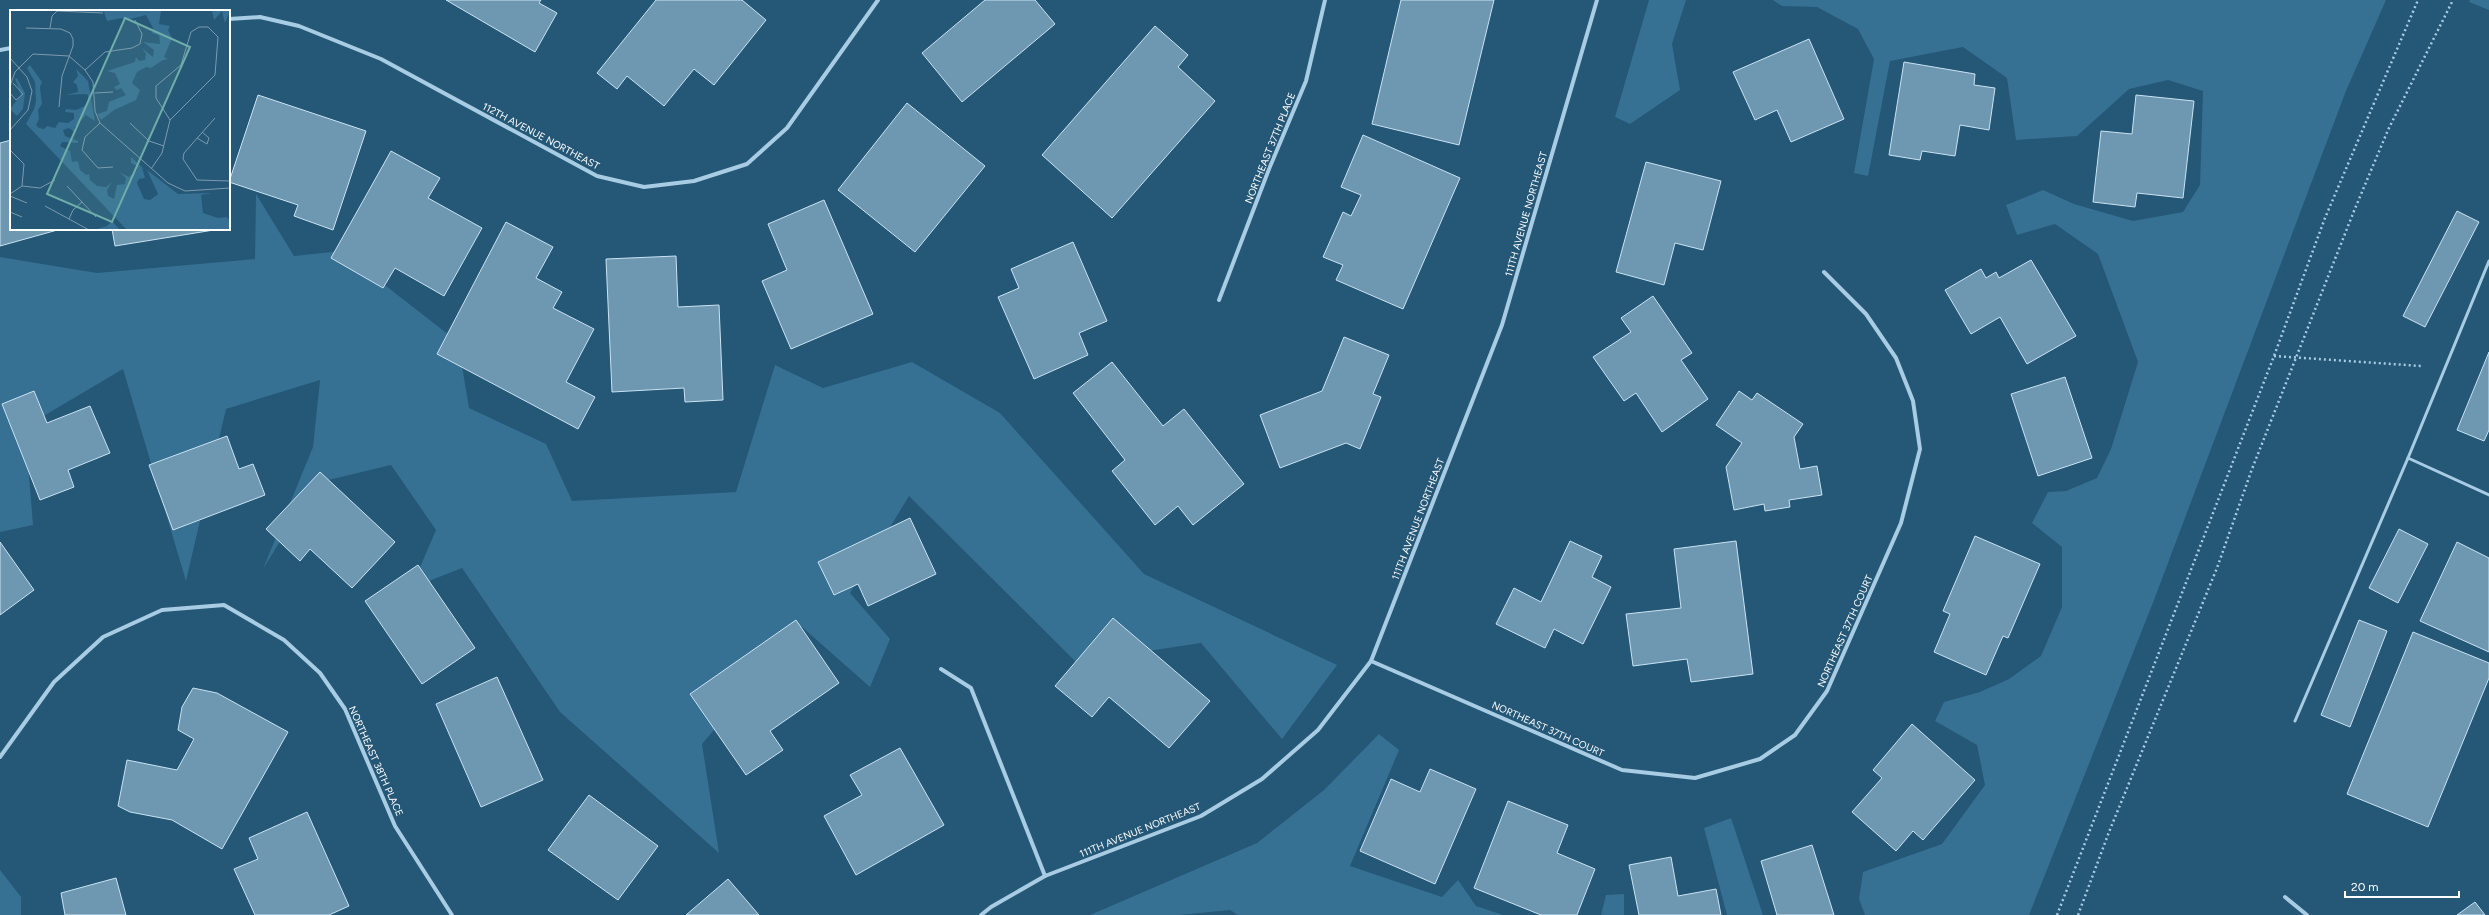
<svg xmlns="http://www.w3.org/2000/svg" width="2489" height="915" font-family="Figtree,sans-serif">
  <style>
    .green { fill: #367093 }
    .building { fill: #6e98b2; stroke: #c9e3f3 }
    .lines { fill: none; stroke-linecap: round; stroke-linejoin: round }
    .path { stroke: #a7cce3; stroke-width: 2.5; stroke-dasharray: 2 3; stroke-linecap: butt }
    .lane { stroke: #a7cce3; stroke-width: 3 }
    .street { stroke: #a7cce3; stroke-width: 4 }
    .labels { text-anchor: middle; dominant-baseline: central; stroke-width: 3; stroke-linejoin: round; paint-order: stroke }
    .street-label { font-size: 10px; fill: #fff; stroke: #255777 }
    .inset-road { fill: none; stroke: #7c9aad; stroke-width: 1 }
    .view { fill: #6fada8; fill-opacity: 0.15; stroke: #6fada8; stroke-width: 2 }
    .inset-edge { fill: none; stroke: #fff; stroke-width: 2 }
  </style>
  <rect width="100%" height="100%" fill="#255777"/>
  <g class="green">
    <path d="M1649,0H1686L1672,44L1680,90L1630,124L1615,117Z"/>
    <path d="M1773,0H2386L2346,91L2154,600L2029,915H1865L1859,899L1863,872L1942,844L1985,785L1977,745L1935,721L1944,702L1980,692L2009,679L2041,656L2062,607V547L2032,523L2048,492L2066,491L2097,478L2111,449L2138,362L2098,254L2055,224L2017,235L2006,205L2043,190L2074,204L2133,221L2183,212L2200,185L2203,91L2168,80L2129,89L2077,136L2016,140L2007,78L1963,47L1890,61L1868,176L1854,173L1874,59L1858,29L1817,7L1782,6Z"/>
    <path d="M2470,0H2489V10L2469,2Z"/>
    <path d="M256,194L294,256L341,251L458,342L469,408L546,444L572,501L736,492L775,365L823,388L912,362L1000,413L1144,574L1337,665L1282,739L1201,643L1076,662L909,496L850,593L890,639L870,687L802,627L702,744L719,853L560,712L462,568L411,588L436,530L391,465L316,483L263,569L313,447L320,380L226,409L186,581L123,369L25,427L33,525L0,532V257L97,273L255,259Z"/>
    <path d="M1379,734L1399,750L1350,866L1442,897L1458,880L1476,906L1503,915H1238L1230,910L1179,915H1090L1257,843L1324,790Z"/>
    <path d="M1731,818L1763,915H1727L1704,828Z"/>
    <path d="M0,870L21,897V915H0Z"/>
    <path d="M1624,894V915H1601L1606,895Z"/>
  </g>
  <g class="building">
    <path d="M446,0H541L539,3L557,13L535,52Z"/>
    <path d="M656,0H742L766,20L714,85L694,69L664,106L627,76L617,89L597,73Z"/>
    <path d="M985,0H1035L1055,24L962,102L922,53Z"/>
    <path d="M1401,0H1494L1459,145L1372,124Z"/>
    <path d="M1155,26L1188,55L1178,67L1215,101L1112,218L1042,155Z"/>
    <path d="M1809,39L1844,119L1791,142L1777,110L1755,120L1733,72Z"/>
    <path d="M1904,62L1975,74L1974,85L1995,88L1989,130L1960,125L1955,156L1922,151L1920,160L1889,155Z"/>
    <path d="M258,95L366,131L333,230L294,216L298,205L229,182Z"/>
    <path d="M2136,95L2194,101L2183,198L2137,193L2135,207L2093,202L2101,131L2132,134Z"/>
    <path d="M907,103L985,166L915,252L838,190Z"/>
    <path d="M1363,135L1460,178L1403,309L1336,280L1343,265L1323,257L1343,212L1351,216L1361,195L1341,187Z"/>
    <path d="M11,140V229H61L0,246V143Z"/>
    <path d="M391,151L440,178L428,198L482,228L444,296L395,268L383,288L331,258Z"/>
    <path d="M1646,162L1721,181L1703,250L1675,243L1664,285L1616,272Z"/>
    <path d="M824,200L873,314L791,349L762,281L787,270L768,224Z"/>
    <path d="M2457,211L2479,222L2425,327L2403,316Z"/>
    <path d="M506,222L553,247L536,278L562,292L553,308L594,329L566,382L595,397L578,429L437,354Z"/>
    <path d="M112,229H220L115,246Z"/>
    <path d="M1073,242L1107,321L1079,333L1088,355L1034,379L998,297L1019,288L1011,269Z"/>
    <path d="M676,256L678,307L719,305L723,400L685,402L684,388L612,392L606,259Z"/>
    <path d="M2031,260L2076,336L2027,364L2000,317L1971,334L1945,290L1981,269L1986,278L1996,272L1999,278Z"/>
    <path d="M1653,296L1692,353L1681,360L1708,399L1662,432L1636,393L1624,401L1593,357L1631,332L1621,318Z"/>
    <path d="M1344,337L1389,355L1373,394L1381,397L1360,449L1346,443L1280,468L1260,415L1322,391Z"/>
    <path d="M2489,352V430L2484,441L2457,430Z"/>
    <path d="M1112,362L1163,426L1184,409L1244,484L1193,525L1178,506L1155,525L1112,471L1125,460L1073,393Z"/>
    <path d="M2065,377L2092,458L2038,476L2011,394Z"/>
    <path d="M34,391L47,423L90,406L110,453L68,470L74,487L40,500L2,404Z"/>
    <path d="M1739,391L1752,400L1757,393L1803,424L1794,437L1800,469L1817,466L1822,495L1789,500L1790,507L1765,511L1764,504L1734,510L1726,467L1742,443L1716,425Z"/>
    <path d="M227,436L239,469L253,464L265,495L173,530L149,465Z"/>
    <path d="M320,472L395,542L352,588L310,549L300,561L266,529Z"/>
    <path d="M910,518L936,574L868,606L858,584L834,595L818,562Z"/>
    <path d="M2399,529L2428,544L2398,603L2369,588Z"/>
    <path d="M1975,536L2040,564L2008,638L2003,636L1986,675L1934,652L1950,614L1943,611Z"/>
    <path d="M1570,541L1602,556L1592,577L1611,587L1583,644L1554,629L1545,648L1496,624L1514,588L1541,602Z"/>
    <path d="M1736,541L1753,674L1691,682L1687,659L1633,666L1626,614L1681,608L1674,549Z"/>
    <path d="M0,542L34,590L0,615Z"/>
    <path d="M2457,542L2489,558V652L2420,621Z"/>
    <path d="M418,565L475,648L422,684L365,601Z"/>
    <path d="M1113,618L1210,701L1169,748L1109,697L1092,717L1055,686Z"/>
    <path d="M796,620L839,683L770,731L783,750L746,775L690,694Z"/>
    <path d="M2359,620L2387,631L2350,727L2321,715Z"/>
    <path d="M2413,632L2489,663V678L2428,827L2347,794Z"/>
    <path d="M497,677L543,780L481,807L436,704Z"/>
    <path d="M193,688L217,693L288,732L222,849L172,820L130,812L118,806L127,760L177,770L194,739L178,730L182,707Z"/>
    <path d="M1912,724L1975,780L1923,840L1913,831L1896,851L1852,812L1882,778L1873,770Z"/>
    <path d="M900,748L944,825L856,875L824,816L862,795L850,775Z"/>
    <path d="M1430,769L1476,789L1435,884L1360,851L1391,779L1420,792Z"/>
    <path d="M589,795L658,846L618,900L548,850Z"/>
    <path d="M1508,801L1568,825L1557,853L1595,869L1577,915H1541L1474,888Z"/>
    <path d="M307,812L349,906L329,915H255L234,869L258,859L249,838Z"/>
    <path d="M1812,845L1834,915H1777L1761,861Z"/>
    <path d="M1671,857L1678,896L1716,889L1721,915H1639L1629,865Z"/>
    <path d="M116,878L126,915H65L61,893Z"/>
    <path d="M728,879L759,915H686Z"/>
    <path d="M2475,902L2485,915H2457Z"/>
  </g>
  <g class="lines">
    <g class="path">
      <path d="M2274,356L2421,366"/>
      <path d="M2057,915L2274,356L2325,218L2418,0"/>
      <path d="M2078,915L2109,832L2217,568L2252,469L2354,211L2388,130L2453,0"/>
    </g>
    <g class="lane">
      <path d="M2489,261L2408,458L2489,495"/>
      <path d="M2295,721L2408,458"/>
    </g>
    <g class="street">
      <path d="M229,19L260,17L299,26L381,59L597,176L644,187L694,181L747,164L787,128L878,0"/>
      <path d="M0,50L11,48"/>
      <path d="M1219,300L1269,169L1306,81L1325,0"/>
      <path d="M1371,661L1622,770L1695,778L1760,759L1795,735L1827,691L1901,523L1920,449L1913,401L1896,358L1866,314L1824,272"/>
      <path d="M941,669L971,688L1045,876"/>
      <path d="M0,757L54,682L103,637L162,610L224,605L284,640L320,673L345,709L395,826L452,915"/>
      <path d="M2285,897L2307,915"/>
      <path d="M981,915L991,907L1045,876L1201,816L1262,779L1318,730L1371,661L1502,325L1597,0"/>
    </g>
  </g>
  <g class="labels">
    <g class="street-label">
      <text transform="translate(541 136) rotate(28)">112TH AVENUE NORTHEAST</text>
      <text transform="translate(1270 148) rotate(-68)">NORTHEAST 37TH PLACE</text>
      <text transform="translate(1526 214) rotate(-74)">111TH AVENUE NORTHEAST</text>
      <text transform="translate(1418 519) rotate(-69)">111TH AVENUE NORTHEAST</text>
      <text transform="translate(1845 631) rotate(-66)">NORTHEAST 37TH COURT</text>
      <text transform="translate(1548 729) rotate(24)">NORTHEAST 37TH COURT</text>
      <text transform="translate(376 761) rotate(66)">NORTHEAST 38TH PLACE</text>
      <text transform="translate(1140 830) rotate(-22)">111TH AVENUE NORTHEAST</text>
    </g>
  </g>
  <g transform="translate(10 10)">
    <rect width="220" height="220" fill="#255777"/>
    <path d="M220,0L215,13L212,1L204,10L202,1H151L149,14L160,16L158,20L162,28L154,47L158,49L153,50L141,58L136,57L127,62L122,73L130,80L126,90L104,100L91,110L87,104L97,101L99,92L116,85L111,78L107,80L104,77L110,74L105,63L97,61L125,52L126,47L129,51L135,50L136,44L132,38L143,47L144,40L133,32L150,34L149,25L142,23L143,18L136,5L116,10L111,8L97,11L94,2L61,1ZM20,55L32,72L30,77L32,94L28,100L29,109L26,115L29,118L34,119L37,116L45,118L49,112L58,113L64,109V103L55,102L56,99L66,100L77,95L78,92V85L75,84L56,85L68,82L67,75L63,72L68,66L66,59L78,71L85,111L76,105L64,118L66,123L59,118L53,120L55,126L68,131V133L52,132L50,136L60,141L62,152L68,151L70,160L76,165L79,164L80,170L87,176L96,177L102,172L97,180L98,186L104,189L107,175L115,174L116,168L109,162L119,167L127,160V156L121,153V147L132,157L135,168L129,169L127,173L134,189L140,190L148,184L137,160L168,184L202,183L191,185L193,203L208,208L216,207L220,210V220H117L16,114L24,99L26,91L25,72L17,58ZM7,68L15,83L13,99L7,106L0,99L11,85L5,69ZM102,211L110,220H83L97,216Z" fill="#367093"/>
    <path class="inset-road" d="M16,18L51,19L60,23L63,29V36L52,66L49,97M40,18L42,6L47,1L93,3M0,48L17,67L22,81L18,100L0,120M75,60L95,42L122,38L130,34L132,24L125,10M0,76L5,62L23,44L59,46L75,60L83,72L85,101L90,113L158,173L175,181L220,178M0,83L6,90L13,84L3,73M85,83L103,82M205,108L174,143L173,149L187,170L220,171M90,113L75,127L72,140L88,158L103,157M120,113L139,131L154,136M187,128L197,134L199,128L192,122M0,140L14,154L12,176L30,178L45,170M141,159L152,143L160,110L205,65L208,27L198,17H189L181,22L171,55L146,76V88L160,110M57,176L72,192M0,184L12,176M0,186L17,193M35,196L59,209M0,202L12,207M79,220L59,209L63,200L72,192L86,207"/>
    <path class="view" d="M115,8L180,37L102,212L37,184Z"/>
    <rect width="220" height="220" class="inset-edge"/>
  </g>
  <path d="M2345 891v6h114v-6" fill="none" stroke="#ffffff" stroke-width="2"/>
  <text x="2351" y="891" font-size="12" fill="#ffffff" stroke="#255777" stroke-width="3" paint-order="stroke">20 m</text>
</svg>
